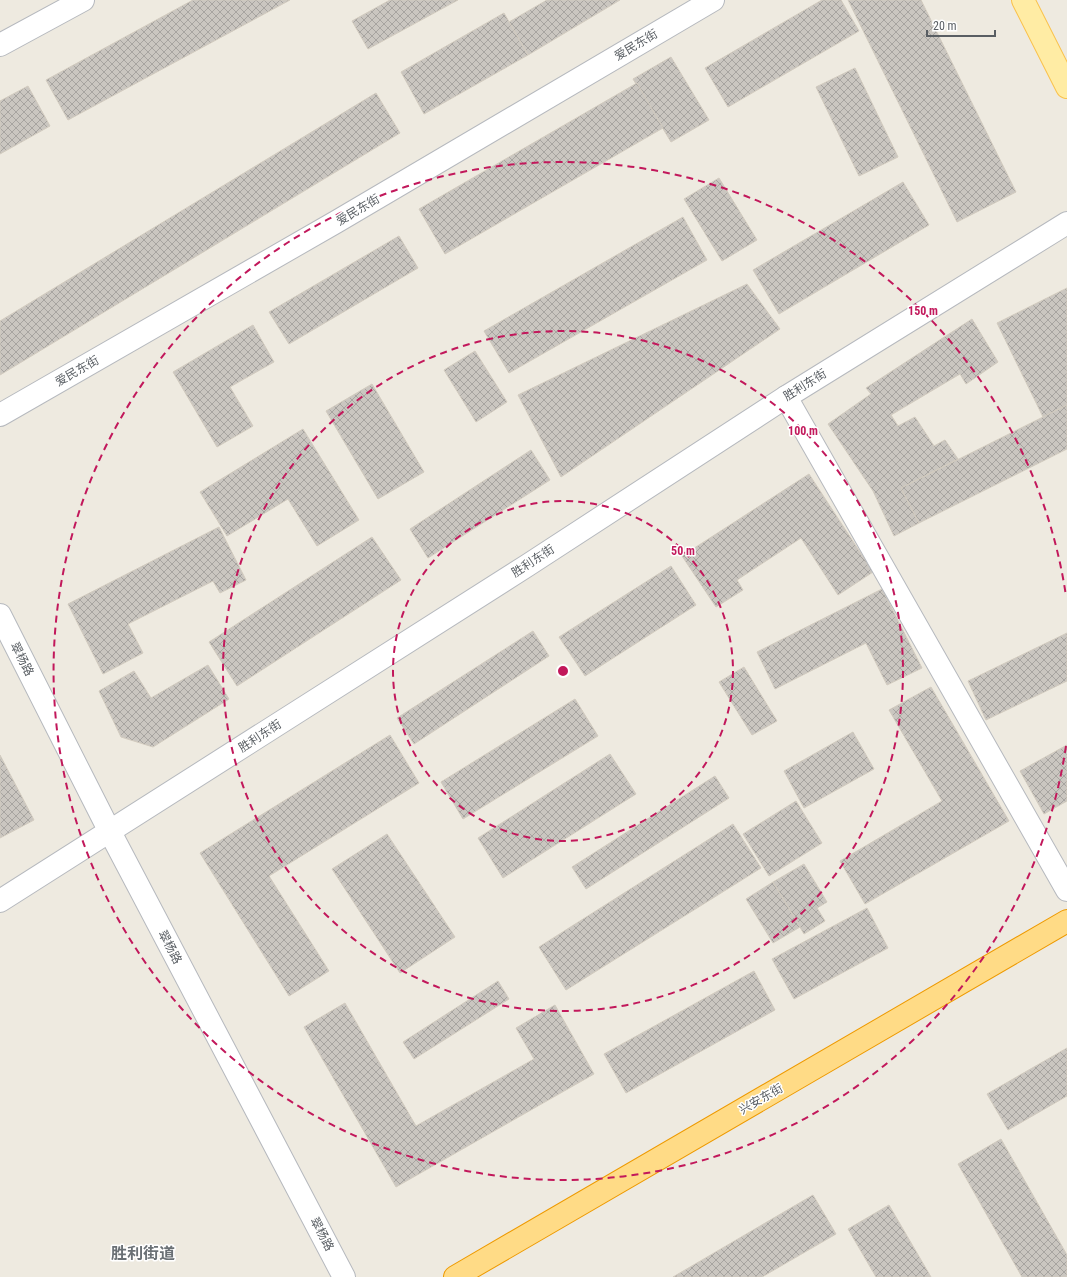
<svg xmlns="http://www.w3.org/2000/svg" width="1067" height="1277" font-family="'Roboto Condensed','Noto Sans SC',sans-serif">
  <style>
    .building { fill: url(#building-cross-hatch); stroke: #d2cbbf }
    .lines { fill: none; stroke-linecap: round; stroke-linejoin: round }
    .minor-casing { stroke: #b6b9be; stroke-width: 24 }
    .major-casing { stroke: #fac24c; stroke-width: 24 }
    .highway-casing { stroke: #ee9a00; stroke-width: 24 }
    .minor { stroke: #fff; stroke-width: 22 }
    .major { stroke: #ffeca4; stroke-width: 22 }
    .highway { stroke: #ffdb86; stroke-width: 22 }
    .ring { fill: none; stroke: #c2185b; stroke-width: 2; stroke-dasharray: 7 5 }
    .labels { text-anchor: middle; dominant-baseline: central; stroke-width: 3; stroke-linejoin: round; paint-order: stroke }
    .street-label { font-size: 12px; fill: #595e63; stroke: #fff }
    .district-label { font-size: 16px; font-weight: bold; fill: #6a7075; stroke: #fff }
    .centre { fill: #c2185b; stroke: #fff; stroke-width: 2 }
    .ring-label { font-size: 12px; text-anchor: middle; font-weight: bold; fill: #c2185b; stroke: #fff; stroke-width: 3; stroke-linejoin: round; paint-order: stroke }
  </style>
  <defs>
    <pattern id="building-cross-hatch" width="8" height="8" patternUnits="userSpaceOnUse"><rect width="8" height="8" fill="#cac6c0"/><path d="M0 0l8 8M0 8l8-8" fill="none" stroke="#a7a4a0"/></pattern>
  </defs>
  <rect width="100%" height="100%" fill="#eeeae0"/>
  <g class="building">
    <path d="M193,0H290L68,120L46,80Z"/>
    <path d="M390,0H458L368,49L352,21Z"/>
    <path d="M547,0H620L528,55L509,22Z"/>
    <path d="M822,0H841L859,31L728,107L705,68Z"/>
    <path d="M848,0H921L1016,192L957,222Z"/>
    <path d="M504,13L528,55L424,114L401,72Z"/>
    <path d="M671,57L709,120L671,142L633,79Z"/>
    <path d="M855,68L898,157L859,176L816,87Z"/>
    <path d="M637,83L663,128L445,254L419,209Z"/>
    <path d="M28,86L50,126L0,154V101Z"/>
    <path d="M376,93L400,133L0,375V321Z"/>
    <path d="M719,178L757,240L722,261L684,199Z"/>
    <path d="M903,182L929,225L779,314L753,270Z"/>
    <path d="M683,217L707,260L509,373L484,331Z"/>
    <path d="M399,236L418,268L289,344L269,312Z"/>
    <path d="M747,284L780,329L561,477L518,395Z"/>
    <path d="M1067,288V405L1043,417L997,323Z"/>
    <path d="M972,319L998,362L966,384L960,374L891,415L898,426L915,417L934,446L945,440L958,459L901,488L919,523L894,536L873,491L828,424L871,394L866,388Z"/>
    <path d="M253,325L274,362L230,387L253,426L217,447L173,372Z"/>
    <path d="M475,351L507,402L476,422L444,370Z"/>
    <path d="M372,384L424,472L378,499L326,411Z"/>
    <path d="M1067,405V449L919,523L901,488Z"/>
    <path d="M303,429L359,520L317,546L288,499L227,536L200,492Z"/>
    <path d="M531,450L550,480L428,558L410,529Z"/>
    <path d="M809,474L873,572L838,595L801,538L737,580L743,590L716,607L682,556Z"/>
    <path d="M219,527L246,580L220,593L213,581L128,624L143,653L103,674L68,604Z"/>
    <path d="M372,537L401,580L237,686L209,642Z"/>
    <path d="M671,566L696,605L585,676L559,637Z"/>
    <path d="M882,589L922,668L887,685L866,643L775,689L757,652Z"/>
    <path d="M533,631L549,656L414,744L397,718Z"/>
    <path d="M1067,633V681L986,720L968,681Z"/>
    <path d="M208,665L229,699L153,747L121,737L99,691L134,671L151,698Z"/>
    <path d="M744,667L777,721L752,735L719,682Z"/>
    <path d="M931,687L1009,821L865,904L840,861L942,801L889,710Z"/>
    <path d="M575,699L598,736L463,819L441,782Z"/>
    <path d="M853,732L874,769L804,808L784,771Z"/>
    <path d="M390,735L419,783L269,876L329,971L289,996L200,853Z"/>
    <path d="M1067,745V801L1044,814L1020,771Z"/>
    <path d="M610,754L636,794L503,878L478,838Z"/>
    <path d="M0,755L34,820L0,838Z"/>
    <path d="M715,776L729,798L586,889L572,867Z"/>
    <path d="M796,801L822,843L769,876L743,834Z"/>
    <path d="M733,824L761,868L566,990L539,947Z"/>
    <path d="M387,834L455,937L400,973L332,869Z"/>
    <path d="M804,864L827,902L817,908L825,921L804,934L773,882Z"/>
    <path d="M773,882L800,927L773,943L746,899Z"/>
    <path d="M867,908L888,948L794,999L772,959Z"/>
    <path d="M754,971L775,1010L626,1093L604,1054Z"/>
    <path d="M498,981L509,999L414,1059L403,1042Z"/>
    <path d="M345,1003L416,1126L534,1059L516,1028L555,1005L594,1074L396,1187L304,1027Z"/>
    <path d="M1067,1048V1096L1008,1130L987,1094Z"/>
    <path d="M1001,1139L1067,1255V1277H1022L958,1164Z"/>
    <path d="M813,1195L836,1234L762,1277H673Z"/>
    <path d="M889,1205L931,1277H876L848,1229Z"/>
  </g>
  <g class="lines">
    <g class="minor-casing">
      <g id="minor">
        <path d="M0,45L83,0"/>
        <path d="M786,397L1067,890"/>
        <path d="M0,415L336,222L713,0"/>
        <path d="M0,615L110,832L344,1277"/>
        <path d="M0,901L528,565L786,397L1067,223"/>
      </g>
    </g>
    <g class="major-casing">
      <path id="major" d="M1023,0L1067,87"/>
    </g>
    <g class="highway-casing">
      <path id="highway" d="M455,1277L1067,921"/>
    </g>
    <use href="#minor" class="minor"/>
    <use href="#major" class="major"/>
    <use href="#highway" class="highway"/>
  </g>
  <g class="ring">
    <circle cx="563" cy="671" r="170"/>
    <circle cx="563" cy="671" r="340"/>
    <path d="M1066 746A509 509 0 1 1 1066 596"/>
  </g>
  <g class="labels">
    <g class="street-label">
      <text transform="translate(636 45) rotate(-31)">爱民东街</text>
      <text transform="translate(358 210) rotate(-31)">爱民东街</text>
      <text transform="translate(77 371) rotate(-30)">爱民东街</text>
      <text transform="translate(805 385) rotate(-32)">胜利东街</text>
      <text transform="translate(533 561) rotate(-33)">胜利东街</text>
      <text transform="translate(22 659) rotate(63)">翠杨路</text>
      <text transform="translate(260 736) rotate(-33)">胜利东街</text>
      <text transform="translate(170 947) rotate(62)">翠杨路</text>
      <text transform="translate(761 1099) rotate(-30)">兴安东街</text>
      <text transform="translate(322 1234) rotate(62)">翠杨路</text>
    </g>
    <g class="district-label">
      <text x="143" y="1253">胜利街道</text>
    </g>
  </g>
  <circle cx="563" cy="671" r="6" class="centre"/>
  <g class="ring-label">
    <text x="923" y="315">150 m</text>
    <text x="803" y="435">100 m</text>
    <text x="683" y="555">50 m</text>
  </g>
  <path d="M927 30v6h68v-6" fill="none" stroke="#595e63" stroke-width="2"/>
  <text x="933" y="30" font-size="12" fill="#595e63" stroke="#ffffff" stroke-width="3" paint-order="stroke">20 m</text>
</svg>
